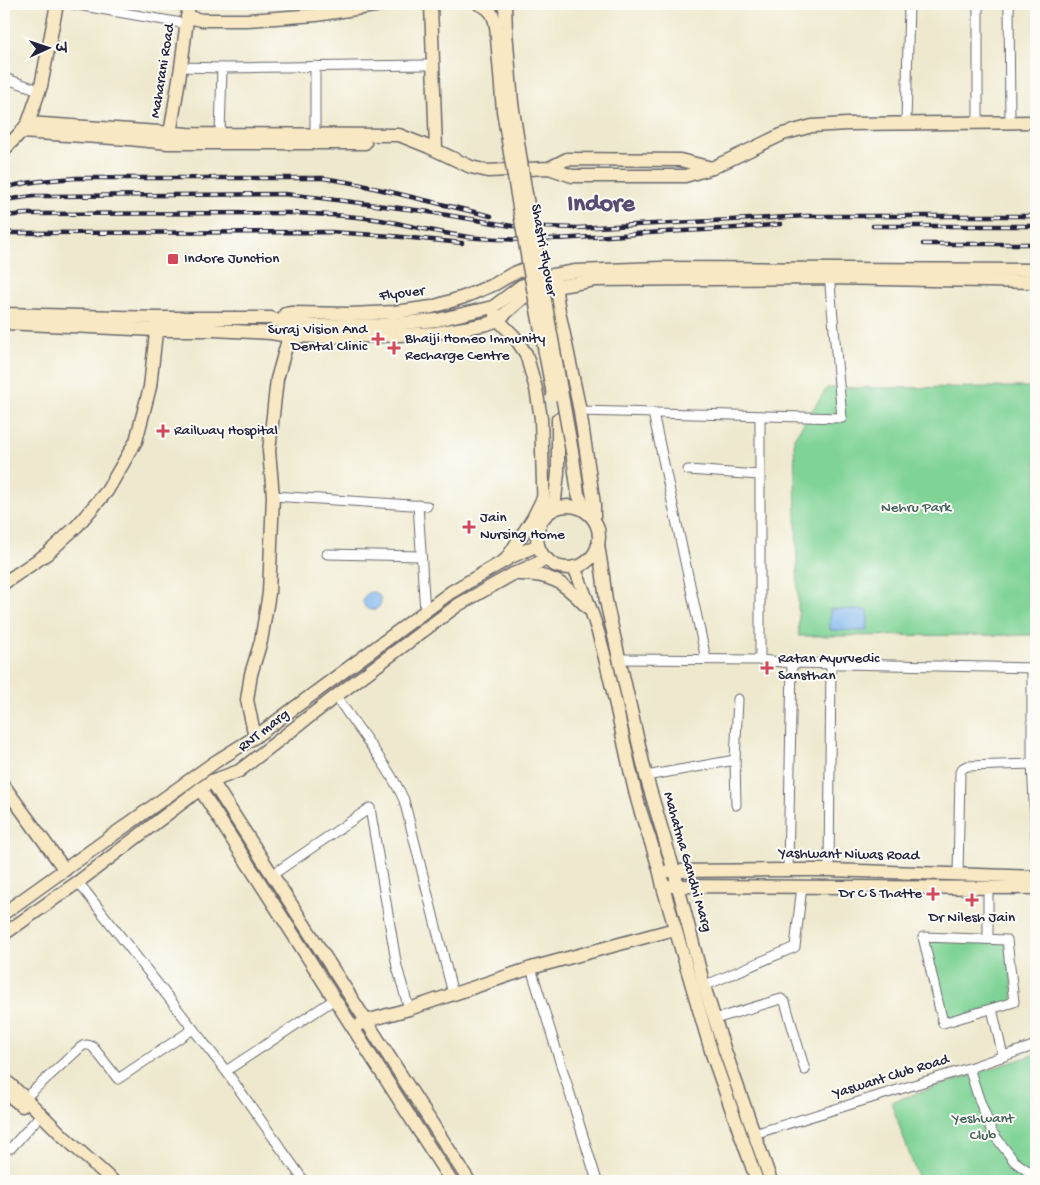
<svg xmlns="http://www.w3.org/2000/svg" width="1040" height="1185" font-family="'Gochi Hand','Playpen Sans Deva',sans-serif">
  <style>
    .green { fill: #7fd396; stroke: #507a68 }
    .water { fill: #80b6ef; stroke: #516c95 }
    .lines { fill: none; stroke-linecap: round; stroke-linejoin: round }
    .street-casing { stroke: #69686e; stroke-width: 11 }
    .secondary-casing { stroke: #69686e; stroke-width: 15 }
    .street { stroke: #fff; stroke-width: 9 }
    .secondary { stroke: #f8e8c3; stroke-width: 12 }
    .rail-casing { stroke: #22223b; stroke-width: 4.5 }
    .rail { stroke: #fdfcf7; stroke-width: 2.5; stroke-dasharray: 8; stroke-linecap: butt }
    .secondary-bridge-casing { stroke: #69686e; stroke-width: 15; stroke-linecap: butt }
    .secondary-bridge { stroke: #f8e8c3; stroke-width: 12 }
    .poi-dot { fill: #d1495b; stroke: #fdfcf7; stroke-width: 2 }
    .labels { text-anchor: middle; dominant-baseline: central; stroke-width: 4; stroke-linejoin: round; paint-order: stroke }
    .street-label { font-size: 15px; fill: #22223b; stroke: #fdfcf7 }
    .poi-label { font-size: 15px; fill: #22223b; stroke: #fdfcf7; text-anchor: start }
    .park-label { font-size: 15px; fill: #43605b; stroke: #fdfcf7 }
    .town-label { font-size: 25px; font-weight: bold; fill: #594c71; stroke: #fdfcf7 }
  </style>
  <rect width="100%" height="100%" fill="#fdfcf7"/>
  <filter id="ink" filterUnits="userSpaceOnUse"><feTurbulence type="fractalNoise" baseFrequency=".02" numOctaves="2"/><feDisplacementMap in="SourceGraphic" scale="10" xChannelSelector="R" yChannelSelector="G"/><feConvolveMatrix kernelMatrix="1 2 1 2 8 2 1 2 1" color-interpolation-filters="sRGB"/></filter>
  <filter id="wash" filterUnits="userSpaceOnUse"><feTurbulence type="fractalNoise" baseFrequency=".0096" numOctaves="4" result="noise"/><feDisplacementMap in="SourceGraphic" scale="20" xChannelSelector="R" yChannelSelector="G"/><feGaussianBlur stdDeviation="1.12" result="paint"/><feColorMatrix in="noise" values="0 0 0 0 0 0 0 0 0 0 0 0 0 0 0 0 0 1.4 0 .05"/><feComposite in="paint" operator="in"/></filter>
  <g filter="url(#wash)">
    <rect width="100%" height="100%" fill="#eee9ce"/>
    <g class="green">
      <path d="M1036,387V635L799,636L794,438L827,388Z"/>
      <path d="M923,937L1007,940L1014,1002L943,1023Z"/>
      <path d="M1036,1054V1181H919L891,1102Z"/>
    </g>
    <g class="water">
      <circle cx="372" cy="601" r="9"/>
      <path d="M830,609L868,610V631L830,630Z"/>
    </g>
  </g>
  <g filter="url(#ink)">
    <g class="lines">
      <g class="street-casing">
        <g id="street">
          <path d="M72,4L187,24"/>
          <path d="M978,4V122"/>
          <path d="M1009,4L1010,122"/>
          <path d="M315,66V135"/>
          <path d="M181,67L222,68L426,65"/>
          <path d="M4,78L39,90"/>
          <path d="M906,123L909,4"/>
          <path d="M220,133L222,68"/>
          <path d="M580,411L842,418L829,274"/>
          <path d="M653,413L706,659"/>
          <path d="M760,416V660"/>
          <path d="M688,470L759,475"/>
          <path d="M273,496L427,506"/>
          <path d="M418,505L425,612"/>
          <path d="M327,554L421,556"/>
          <path d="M620,659L760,660L792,663L1036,668"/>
          <path d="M1032,668V764L1036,838"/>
          <path d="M336,696C358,730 387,763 404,800L453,994"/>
          <path d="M646,776L735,760"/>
          <path d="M736,805L735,760L738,699"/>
          <path d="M788,870L792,663"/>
          <path d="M829,870L831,663"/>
          <path d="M272,875L370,808L397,967L409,1009"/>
          <path d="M958,875L960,772L963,768L967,766L1032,764"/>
          <path d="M78,882L226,1071L304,1181"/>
          <path d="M923,937L1007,940L1014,1002L943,1023Z"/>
          <path d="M988,939V887"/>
          <path d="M531,968L597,1181"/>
          <path d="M704,986L795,947L802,886"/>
          <path d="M992,1009L1003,1056"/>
          <path d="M715,1019L781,999L785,1002L805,1070"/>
          <path d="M969,1068L979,1099L992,1132L1014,1161L1036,1177"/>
          <path d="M226,1071L335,999"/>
          <path d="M25,1098L81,1047C85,1044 88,1044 93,1047L118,1079L193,1029"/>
          <path d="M754,1134L969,1068L1036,1045"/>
          <path d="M4,1150L11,1148L37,1119"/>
        </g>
      </g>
      <g class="secondary-casing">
        <g id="secondary">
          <path d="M431,4L436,150"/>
          <path d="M479,4C490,8 494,15 496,26"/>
          <path d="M505,4L506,31"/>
          <path d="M187,17L202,20H247L316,15L387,4"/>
          <path d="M28,123L188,134L399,135L429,147L471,167L488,171L549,168L567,159L680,160L712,168"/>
          <path d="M21,132L129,139L168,143H365"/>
          <path d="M169,140L181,67L189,4"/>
          <path d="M4,150L21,132L28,123L41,86L57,4"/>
          <path d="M549,168L572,176H685L712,168L783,134L812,126L847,124L1036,122"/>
          <path d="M554,280L559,311L580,411L594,504V519"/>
          <path d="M4,314L157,318H271L283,323L320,326L380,325L437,320L493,307L521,286L553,275L576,271L662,268L1036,270"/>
          <path d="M285,314L292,313L350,314L395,312L432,307L464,297L495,284L512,274L529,267"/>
          <path d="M495,314L498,320L514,336L526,354L536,389L541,418L544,516"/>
          <path d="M4,323L156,330H214L271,333L289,336L322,337L380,336L436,333L487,324L498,320L524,297L555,287L595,280L829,278L1036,282"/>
          <path d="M573,457L578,494L586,511"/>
          <circle cx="568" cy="537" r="31"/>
          <path d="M554,508L558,473V419"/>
          <path d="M598,545L603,576L606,601L646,776L674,871L704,986L725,1051L771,1181"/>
          <path d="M507,558L533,518L543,498"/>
          <path d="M574,567C583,588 591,609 598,632C614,687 623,744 637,799C645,829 658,857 663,887L712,1054L757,1181"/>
          <path d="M516,574C551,573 563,582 587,607"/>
          <path d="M4,583L48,553L77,526L107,491L136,441L150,387L157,323"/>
          <path d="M255,737L247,700L251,674L261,641L269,593L273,496L269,451L277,379L289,336L292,324V313"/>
          <path d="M212,781L469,1181"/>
          <path d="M4,786L65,870"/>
          <path d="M200,789L451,1181"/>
          <path d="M668,871L788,870H829L1036,877"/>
          <path d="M671,886L1036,888"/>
          <path d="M4,913L215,762L255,737L451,592L511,557L538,545"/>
          <path d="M4,934L78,882L200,789L212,781L239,771L336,696L458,605L513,574L547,559"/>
          <path d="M361,1024L366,1021L409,1009L531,968L675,929"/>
          <path d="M4,1079L25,1098L64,1137L113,1181"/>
          <path d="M4,1091L22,1106"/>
        </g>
      </g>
      <use href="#street" class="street"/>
      <use href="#secondary" class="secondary"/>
      <g class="rail-casing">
        <g id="rail">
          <path d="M4,188C28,181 52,180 77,178H323L353,183L491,216"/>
          <path d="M4,200L34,196H52L284,194L313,197L423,211L512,226L577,228L807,216H1036"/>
          <path d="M4,216L26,214L287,213C318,214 350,215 381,220C414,226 445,235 478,238C535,242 592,237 648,233C693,230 737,229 781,224"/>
          <path d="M873,226H1036"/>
          <path d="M4,233L330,232L392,236L462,243"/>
          <path d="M923,244H1036"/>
        </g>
      </g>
      <use href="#rail" class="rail"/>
      <g class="secondary-bridge-casing">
        <g id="secondary-bridge">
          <path d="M496,26L503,111L529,267L553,395"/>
          <path d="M506,31L512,103L525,188L573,457"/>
        </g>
      </g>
      <use href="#secondary-bridge" class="secondary-bridge"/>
    </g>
  </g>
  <g class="poi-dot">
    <rect x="167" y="253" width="12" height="12" rx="2.5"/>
    <path d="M375.5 331.5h5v5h5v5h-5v5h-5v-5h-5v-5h5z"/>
    <path d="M391.5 340.5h5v5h5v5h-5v5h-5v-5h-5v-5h5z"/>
    <path d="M160.5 423.5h5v5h5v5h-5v5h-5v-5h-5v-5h5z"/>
    <path d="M466.5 519.5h5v5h5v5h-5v5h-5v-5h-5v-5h5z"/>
    <path d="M764.5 660.5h5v5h5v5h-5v5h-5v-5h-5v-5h5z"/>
    <path d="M930.5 886.5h5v5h5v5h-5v5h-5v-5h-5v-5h5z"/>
    <path d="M969.5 892.5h5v5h5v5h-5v5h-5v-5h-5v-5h5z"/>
  </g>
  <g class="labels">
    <g class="street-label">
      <text transform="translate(163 71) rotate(-81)">Maharani Road</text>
      <text transform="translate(543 250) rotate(80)">Shastri Flyover</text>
      <text transform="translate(402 294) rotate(-7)">Flyover</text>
      <text transform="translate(264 731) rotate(-38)">RNT marg</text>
      <text transform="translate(849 855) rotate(1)">Yashwant Niwas Road</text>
      <text transform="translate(687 862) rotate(74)">Mahatma Gandhi Marg</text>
      <text transform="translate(891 1077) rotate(-17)">Yaswant Club Road</text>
    </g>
    <g class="poi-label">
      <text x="184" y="259">Indore Junction</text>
      <text x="367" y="330" text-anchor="end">Suraj Vision And<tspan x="367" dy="17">Dental Clinic</tspan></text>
      <text x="405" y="339">Bhaiji Homeo Immunity<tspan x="405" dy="17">Recharge Centre</tspan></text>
      <text x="174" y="431">Railway Hospital</text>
      <text x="480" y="518">Jain<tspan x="480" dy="17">Nursing Home</tspan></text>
      <text x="778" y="659">Ratan Ayurvedic<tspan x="778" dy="17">Sansthan</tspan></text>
      <text x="922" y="894" text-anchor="end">Dr C S Thatte</text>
      <text x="972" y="918" text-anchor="middle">Dr Nilesh Jain</text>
    </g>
    <g class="park-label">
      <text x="916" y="508">Nehru Park</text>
      <text x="983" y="1119">Yeshwant<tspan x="983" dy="17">Club</tspan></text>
    </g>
    <g class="town-label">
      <text x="601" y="205">Indore</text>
    </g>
  </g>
  <rect width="1040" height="1185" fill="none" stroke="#fdfcf7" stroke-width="20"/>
  <g transform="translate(48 48) rotate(87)" stroke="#fdfcf7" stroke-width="4" paint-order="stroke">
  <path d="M0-4L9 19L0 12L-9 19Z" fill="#22223b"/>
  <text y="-8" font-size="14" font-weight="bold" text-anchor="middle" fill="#22223b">उ</text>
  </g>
</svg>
